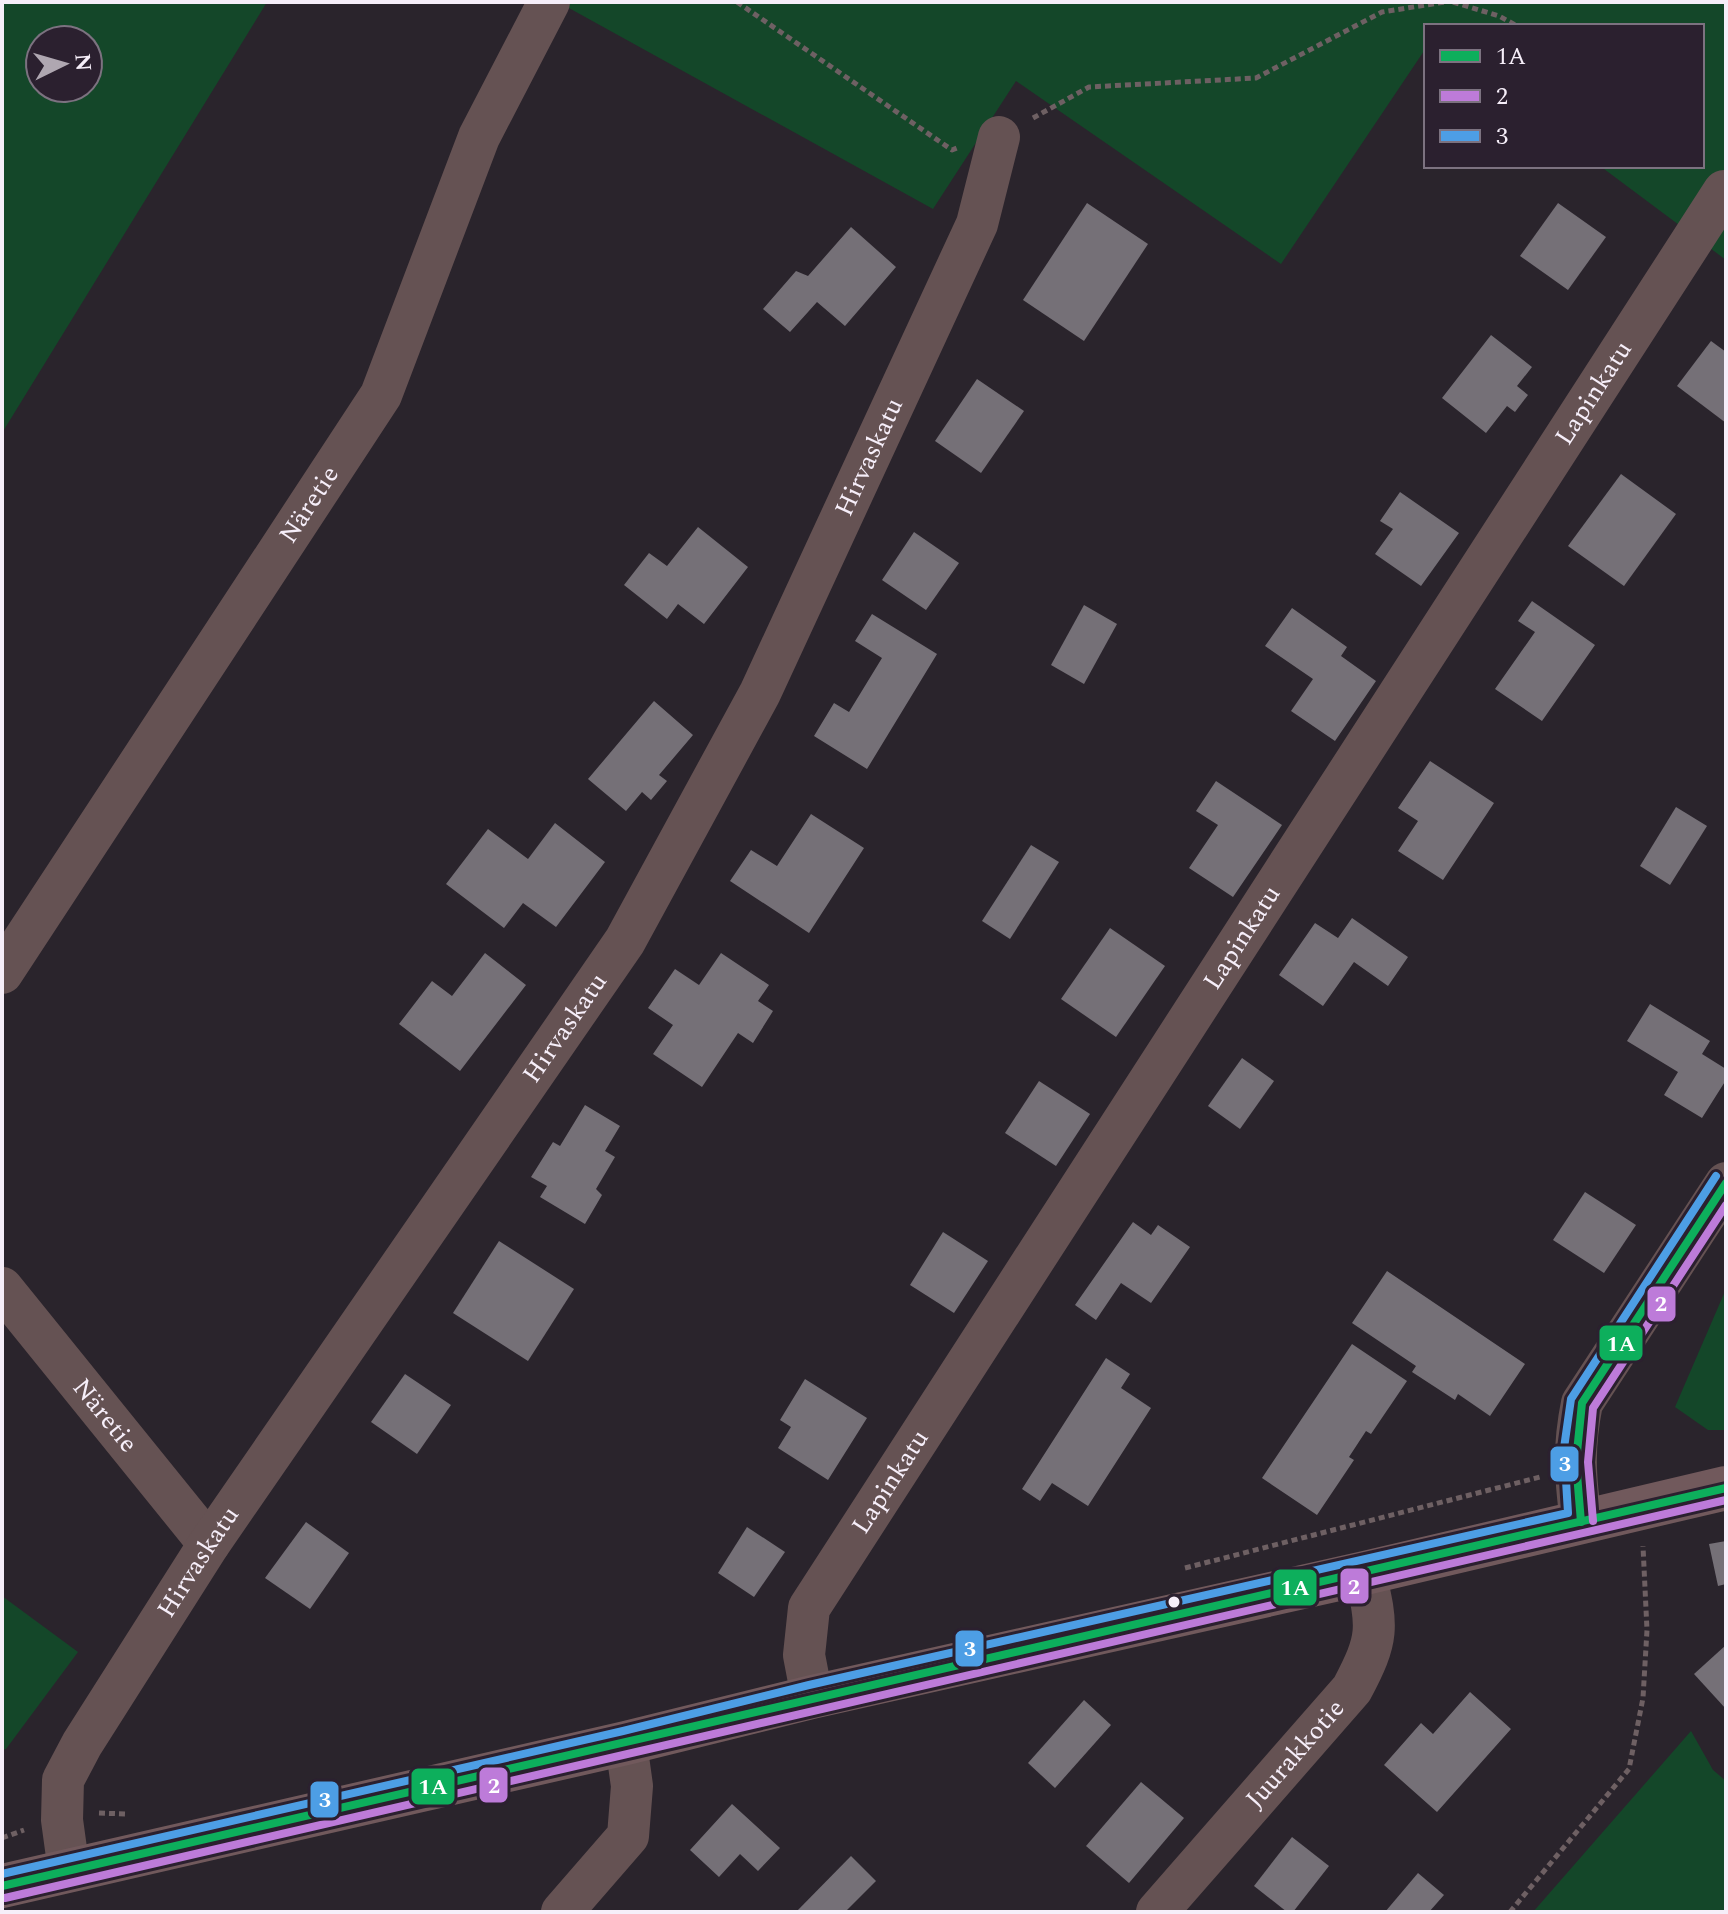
<svg xmlns="http://www.w3.org/2000/svg" width="1728" height="1914" font-family="Spectral,serif">
  <style>
    .green { fill: #144729; fill-rule: evenodd }
    .building { fill: #757077 }
    .lines { fill: none; stroke-linecap: round; stroke-linejoin: round }
    .path { stroke: #6e6063; stroke-width: 5; stroke-dasharray: 6 4; stroke-linecap: butt }
    .minor { stroke: #655253; stroke-width: 42 }
    .major { stroke: #71595c; stroke-width: 44 }
    .bus-1-casing { stroke: #2b202f; stroke-width: 14 }
    .bus-2-casing { stroke: #2b202f; stroke-width: 14 }
    .bus-3-casing { stroke: #2b202f; stroke-width: 14 }
    .bus-1 { stroke: #0daf5c; stroke-width: 8 }
    .bus-2 { stroke: #bd7bd9; stroke-width: 8 }
    .bus-3 { stroke: #4d9ee5; stroke-width: 8 }
    .bus-dot { fill: #f6eef9; stroke: #2b202f; stroke-width: 3 }
    .labels { text-anchor: middle; dominant-baseline: central; stroke-width: 8; stroke-linejoin: round; paint-order: stroke }
    .street-label { font-size: 26px; fill: #f6eef9; stroke: #2b202f }
    .line-badge { stroke: #2b202f; stroke-width: 3 }
    .badge-label { font-size: 22px; text-anchor: middle; font-weight: bold; fill: #fff }
  </style>
  <rect width="100%" height="100%" fill="#2a242c"/>
  <g class="green">
    <path d="M2,2H267L2,433ZM88,40V88H40V40Z"/>
    <path d="M558,2H1726V260L1600,166H1702V26H1426V48L1281,264L1016,81L933,209Z"/>
    <path d="M1726,1289V1430H1708L1675,1407Z"/>
    <path d="M2,1596L78,1652L6,1749L2,1750Z"/>
    <path d="M1691,1731L1713,1770L1726,1781V1912H1533Z"/>
  </g>
  <g class="building">
    <path d="M1087,203L1148,244L1084,341L1023,300Z"/>
    <path d="M1558,203L1606,237L1568,290L1520,256Z"/>
    <path d="M851,227L896,267L845,326L817,302L790,332L763,309L796,271L808,276Z"/>
    <path d="M1491,335L1532,367L1517,386L1528,395L1515,412L1507,406L1486,433L1442,398Z"/>
    <path d="M1711,341L1726,352V423L1677,386Z"/>
    <path d="M977,379L1024,411L981,473L935,441Z"/>
    <path d="M1621,474L1676,514L1624,586L1568,546Z"/>
    <path d="M1400,492L1459,533L1421,586L1375,554L1393,529L1380,521Z"/>
    <path d="M698,527L748,567L704,624L678,604L667,619L624,585L649,553L667,566Z"/>
    <path d="M914,532L959,563L926,610L882,580Z"/>
    <path d="M1532,601L1595,645L1542,721L1495,689L1535,632L1518,621Z"/>
    <path d="M1084,605L1117,624L1084,684L1051,665Z"/>
    <path d="M1292,608L1347,647L1341,656L1376,681L1335,741L1291,711L1313,679L1265,646Z"/>
    <path d="M872,614L937,654L867,769L814,736L834,703L849,712L882,658L855,641Z"/>
    <path d="M654,701L693,735L659,775L667,781L651,800L642,792L626,811L588,779Z"/>
    <path d="M1430,761L1494,803L1443,880L1398,851L1418,821L1398,808Z"/>
    <path d="M1216,781L1282,825L1233,897L1189,868L1218,825L1196,811Z"/>
    <path d="M1676,807L1707,826L1670,885L1640,866Z"/>
    <path d="M811,814L864,848L809,933L730,881L751,850L777,866Z"/>
    <path d="M555,823L605,862L556,927L523,903L504,928L446,884L488,829L528,859Z"/>
    <path d="M1031,845L1059,862L1010,939L982,921Z"/>
    <path d="M1352,918L1408,957L1388,986L1354,962L1323,1006L1279,975L1315,923L1338,938Z"/>
    <path d="M1110,928L1165,966L1116,1037L1061,999Z"/>
    <path d="M485,953L526,985L460,1071L399,1024L432,981L452,996Z"/>
    <path d="M721,953L769,985L758,1001L773,1011L753,1043L738,1033L702,1087L653,1054L673,1025L648,1008L675,969L699,985Z"/>
    <path d="M1650,1004L1710,1041L1702,1054L1726,1069V1080L1702,1118L1664,1095L1678,1072L1627,1041Z"/>
    <path d="M1242,1058L1274,1081L1240,1129L1208,1106Z"/>
    <path d="M1039,1081L1090,1114L1056,1166L1005,1133Z"/>
    <path d="M585,1105L620,1126L605,1151L615,1157L596,1189L602,1195L585,1224L540,1197L547,1186L531,1177L553,1142L560,1146Z"/>
    <path d="M1585,1192L1636,1225L1604,1273L1553,1240Z"/>
    <path d="M1133,1222L1151,1235L1158,1225L1190,1247L1151,1303L1121,1283L1096,1320L1075,1305Z"/>
    <path d="M943,1232L988,1261L954,1313L910,1285Z"/>
    <path d="M499,1241L574,1289L528,1361L453,1313Z"/>
    <path d="M1387,1271L1525,1364L1490,1416L1458,1394L1455,1400L1412,1372L1416,1366L1352,1323Z"/>
    <path d="M1352,1344L1407,1381L1371,1434L1366,1431L1349,1457L1354,1460L1317,1515L1262,1478Z"/>
    <path d="M1106,1358L1130,1374L1121,1388L1151,1408L1088,1506L1052,1483L1040,1501L1022,1489Z"/>
    <path d="M405,1374L451,1405L417,1454L371,1422Z"/>
    <path d="M805,1379L867,1418L828,1480L778,1448L791,1427L780,1420Z"/>
    <path d="M306,1522L349,1553L310,1609L265,1578Z"/>
    <path d="M747,1527L785,1552L754,1597L718,1573Z"/>
    <path d="M1726,1541V1584L1718,1586L1709,1544Z"/>
    <path d="M1726,1645V1709L1694,1674Z"/>
    <path d="M1470,1692L1511,1729L1437,1812L1384,1765L1421,1723L1433,1734Z"/>
    <path d="M1084,1700L1111,1725L1055,1788L1028,1763Z"/>
    <path d="M1141,1782L1184,1818L1129,1883L1086,1846Z"/>
    <path d="M732,1804L780,1848L758,1871L740,1854L719,1877L690,1850Z"/>
    <path d="M1292,1837L1329,1866L1293,1912H1287L1254,1886Z"/>
    <path d="M851,1856L876,1881L845,1912H796Z"/>
    <path d="M1418,1873L1444,1895L1429,1912H1385Z"/>
  </g>
  <g class="lines">
    <g class="path">
      <path d="M737,2L952,150L957,148"/>
      <path d="M1453,2L1499,16L1517,26"/>
      <path d="M1033,118L1089,87L1256,78L1382,12L1445,2"/>
      <path d="M1185,1568L1540,1477"/>
      <path d="M99,1813L125,1814"/>
      <path d="M2,1838L24,1830"/>
      <path d="M1510,1912L1629,1769L1643,1698L1647,1630L1643,1546"/>
    </g>
    <g class="minor">
      <path id="s1" d="M2,973L381,395L479,137L549,2"/>
      <path id="s2" d="M2,1288L209,1544"/>
      <path d="M1581,1522C1575,1476 1573,1448 1582,1403L1726,1183"/>
      <path id="s3" d="M812,1697L804,1655L809,1608L1724,191"/>
      <path id="s4" d="M69,1871L62,1820L63,1780L82,1744L209,1544L625,941L760,693L977,224L999,137"/>
      <path d="M562,1912L628,1836L632,1786L626,1743"/>
      <path id="s5" d="M1157,1912L1352,1689C1379,1638 1378,1628 1365,1573"/>
    </g>
    <path class="major" d="M2,1886L626,1743L812,1697L1365,1573L1726,1488"/>
    <g class="bus-1-casing">
      <g id="bus-1">
        <path d="M1581,1522L1576,1462L1582,1403L1726,1183"/>
        <path d="M2,1886L1726,1488"/>
      </g>
    </g>
    <g class="bus-2-casing">
      <g id="bus-2">
        <path d="M1593,1521L1588,1462L1593,1408L1726,1205"/>
        <path d="M5,1898L1726,1500"/>
      </g>
    </g>
    <g class="bus-3-casing">
      <path id="bus-3" d="M2,1874L623,1731L809,1685L1568,1513L1564,1448L1571,1399L1716,1176"/>
    </g>
    <use href="#bus-1" class="bus-1"/>
    <use href="#bus-2" class="bus-2"/>
    <use href="#bus-3" class="bus-3"/>
  </g>
  <circle class="bus-dot" cx="1174" cy="1602" r="7"/>
  <g class="labels">
    <g class="street-label">
      <text stroke="none"><textPath href="#s3" startOffset="1536">Lapinkatu</textPath></text>
      <text stroke="none"><textPath href="#s4" startOffset="1644">Hirvaskatu</textPath></text>
      <text stroke="none"><textPath href="#s1" startOffset="560">Näretie</textPath></text>
      <text stroke="none"><textPath href="#s3" startOffset="888">Lapinkatu</textPath></text>
      <text stroke="none"><textPath href="#s4" startOffset="996">Hirvaskatu</textPath></text>
      <text stroke="none"><textPath href="#s2" startOffset="164">Näretie</textPath></text>
      <text stroke="none"><textPath href="#s3" startOffset="240">Lapinkatu</textPath></text>
      <text stroke="none"><textPath href="#s4" startOffset="348">Hirvaskatu</textPath></text>
      <text stroke="none"><textPath href="#s5" startOffset="210">Juurakkotie</textPath></text>
    </g>
  </g>
  <g class="line-badge">
    <rect x="1646" y="1285" width="31" height="38" rx="8" fill="#bd7bd9"/>
    <rect x="1598" y="1324" width="46" height="38" rx="8" fill="#0daf5c"/>
    <rect x="1549" y="1445" width="31" height="38" rx="8" fill="#4d9ee5"/>
    <rect x="1339" y="1567" width="31" height="38" rx="8" fill="#bd7bd9"/>
    <rect x="1272" y="1568" width="46" height="39" rx="8" fill="#0daf5c"/>
    <rect x="954" y="1629" width="31" height="39" rx="8" fill="#4d9ee5"/>
    <rect x="478" y="1766" width="31" height="38" rx="8" fill="#bd7bd9"/>
    <rect x="410" y="1767" width="46" height="39" rx="8" fill="#0daf5c"/>
    <rect x="309" y="1780" width="31" height="39" rx="8" fill="#4d9ee5"/>
  </g>
  <g class="badge-label">
    <text x="1661" y="1311">2</text>
    <text x="1621" y="1351">1A</text>
    <text x="1565" y="1471">3</text>
    <text x="1354" y="1594">2</text>
    <text x="1295" y="1595">1A</text>
    <text x="970" y="1656">3</text>
    <text x="494" y="1793">2</text>
    <text x="433" y="1794">1A</text>
    <text x="325" y="1807">3</text>
  </g>
  <rect width="1728" height="1914" fill="none" stroke="#f6eef9" stroke-width="8"/>
  <rect x="1424" y="24" width="280" height="144" fill="#2b202f" stroke="#7c7280" stroke-width="2"/>
  <rect x="1440" y="50" width="40" height="12" fill="#0daf5c" stroke="#7c7280" stroke-width="2"/>
  <text x="1496" y="64" font-size="24" fill="#f6eef9">1A</text>
  <rect x="1440" y="90" width="40" height="12" fill="#bd7bd9" stroke="#7c7280" stroke-width="2"/>
  <text x="1496" y="104" font-size="24" fill="#f6eef9">2</text>
  <rect x="1440" y="130" width="40" height="12" fill="#4d9ee5" stroke="#7c7280" stroke-width="2"/>
  <text x="1496" y="144" font-size="24" fill="#f6eef9">3</text>
  <g transform="translate(64 64) rotate(85)"><circle r="38" fill="#2b202f" stroke="#7c7280" stroke-width="2"/>
  <path d="M0-6L14 30L0 20L-14 30Z" fill="#afa7b1"/>
  <text y="-12" font-size="22" font-weight="bold" text-anchor="middle" fill="#f6eef9">N</text>
  </g>
</svg>
